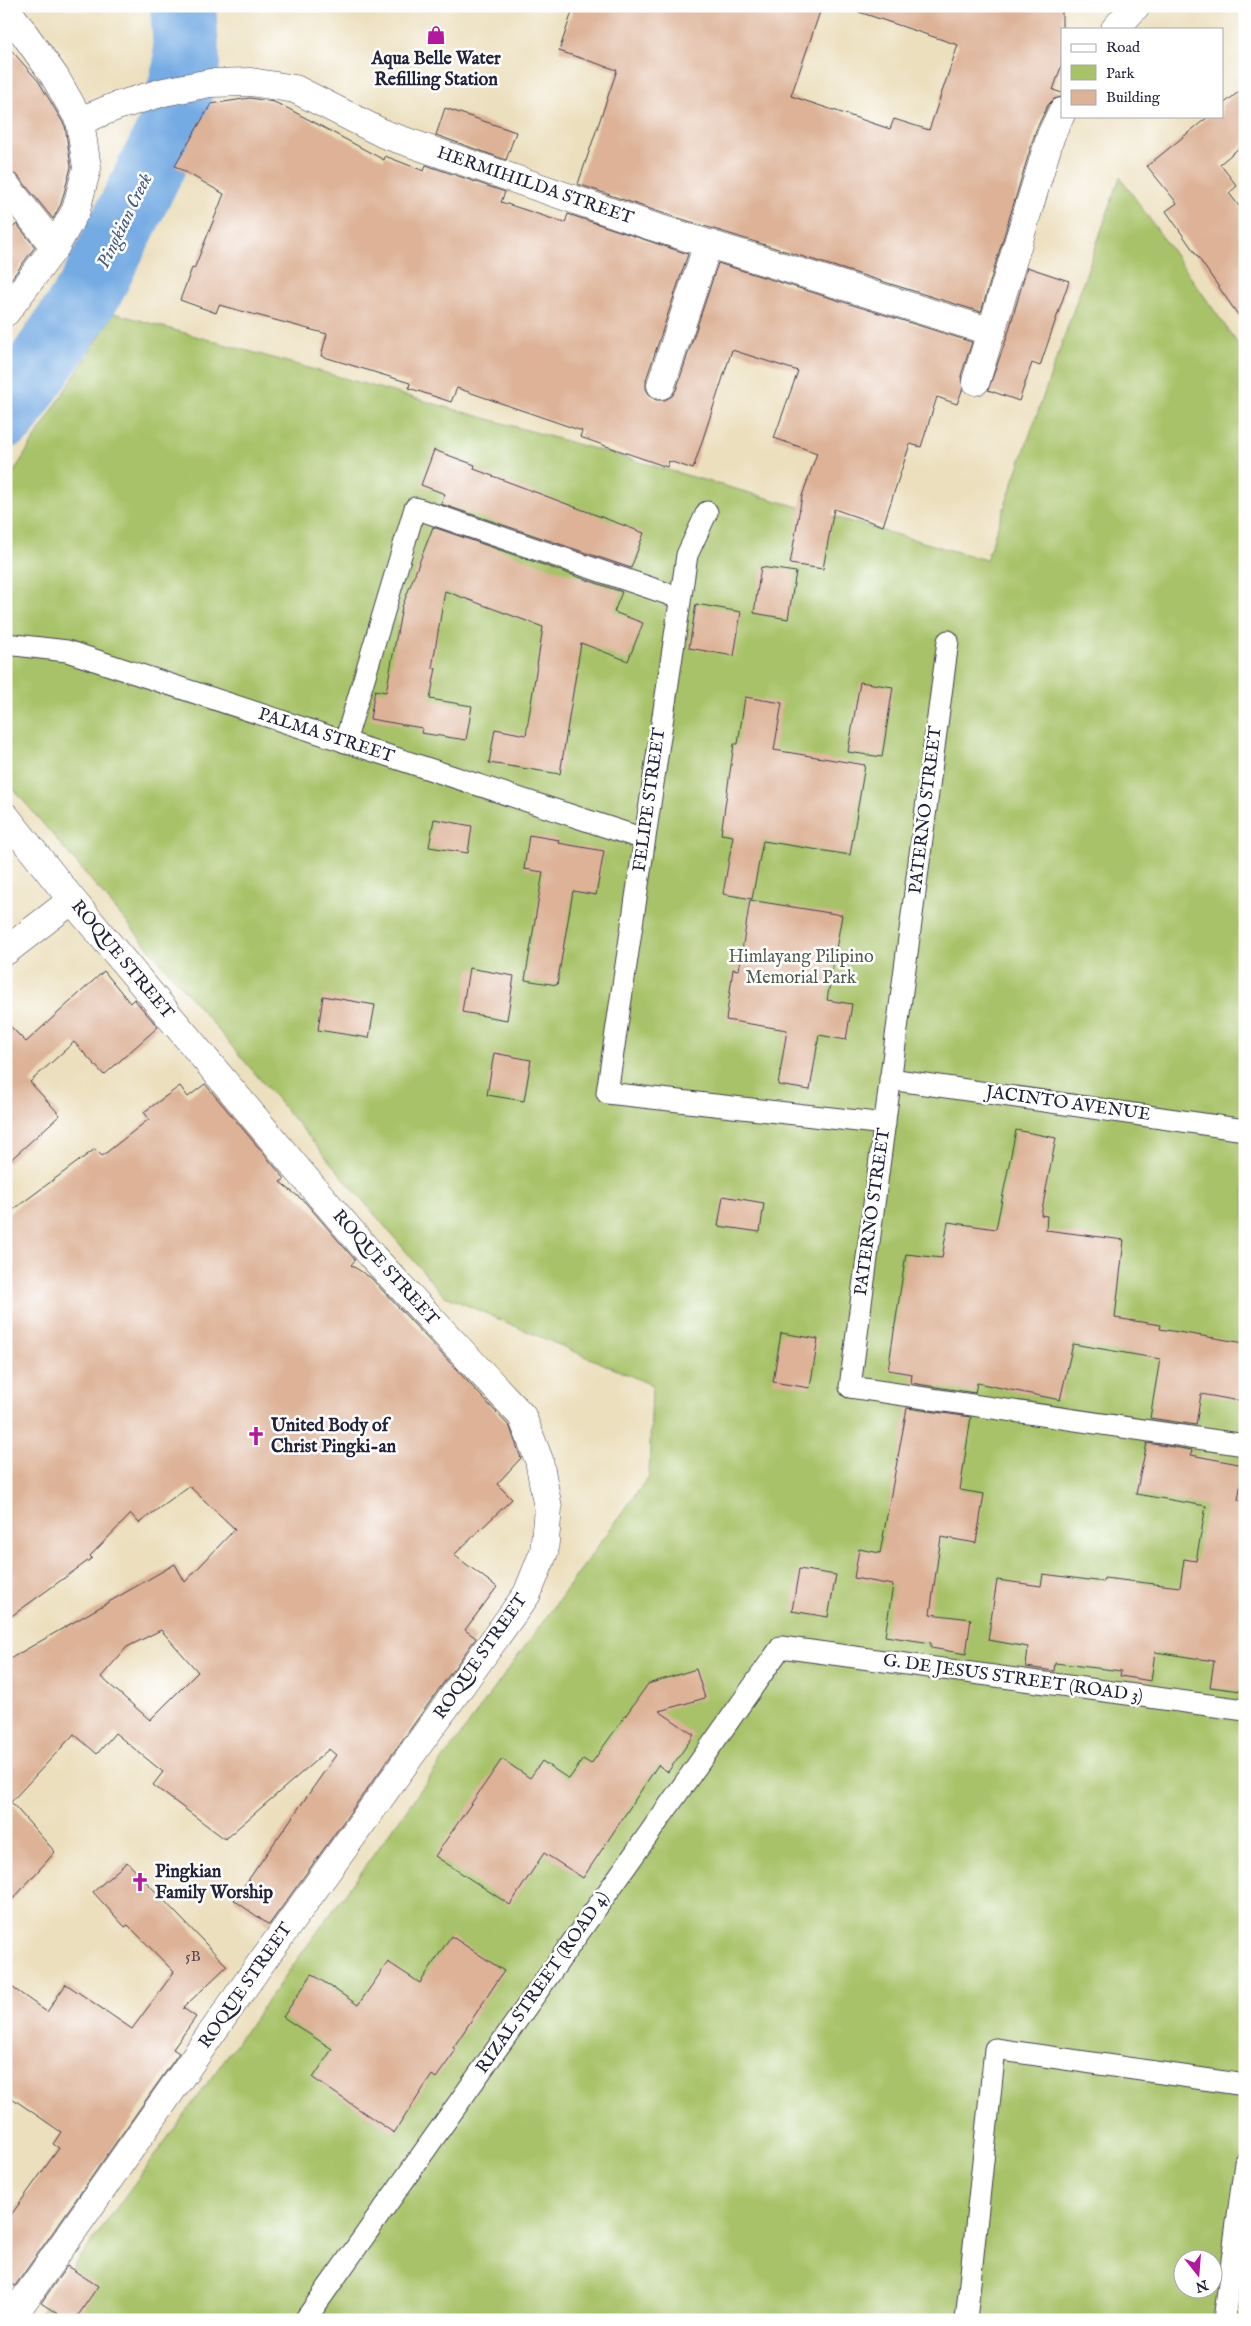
<svg xmlns="http://www.w3.org/2000/svg" width="1251" height="2326" font-family="'IM FELL English',serif">
  <style>
    .green { fill: #a7c268; stroke: #647252; fill-rule: evenodd }
    .lines { fill: none; stroke-linecap: round; stroke-linejoin: round }
    .river { stroke: #75abe3; stroke-width: 66 }
    .building { fill: #ddb297; fill-rule: evenodd }
    .lane-casing { stroke: #403e4e; stroke-width: 23 }
    .street-casing { stroke: #403e4e; stroke-width: 29 }
    .lane { stroke: #fff; stroke-width: 21 }
    .street { stroke: #fff; stroke-width: 28 }
    .labels { text-anchor: middle; dominant-baseline: central; stroke-width: 5; stroke-linejoin: round; paint-order: stroke }
    .number-label { font-size: 15px; fill: #514652 }
    .poi-label { font-size: 18px; font-weight: bold; fill: #22223b; stroke: #fff; text-anchor: start }
    .street-label { font-size: 18px; fill: #22223b; stroke: #fff }
    .park-label { font-size: 18px; fill: #515a4b; stroke: #fff }
    .water-label { font-size: 19px; font-style: italic; fill: #43597e; stroke: #fff }
  </style>
  <rect width="100%" height="100%" fill="#fff"/>
  <filter id="ink" filterUnits="userSpaceOnUse"><feTurbulence type="fractalNoise" baseFrequency=".02" numOctaves="2"/><feDisplacementMap in="SourceGraphic" scale="10" xChannelSelector="R" yChannelSelector="G"/><feConvolveMatrix kernelMatrix="1 2 1 2 8 2 1 2 1" color-interpolation-filters="sRGB"/></filter>
  <filter id="wash" filterUnits="userSpaceOnUse"><feTurbulence type="fractalNoise" baseFrequency=".0096" numOctaves="4" result="noise"/><feDisplacementMap in="SourceGraphic" scale="20" xChannelSelector="R" yChannelSelector="G"/><feGaussianBlur stdDeviation="1.12" result="paint"/><feColorMatrix in="noise" values="0 0 0 0 0 0 0 0 0 0 0 0 0 0 0 0 0 1.4 0 .05"/><feComposite in="paint" operator="in"/></filter>
  <g filter="url(#wash)">
    <rect width="100%" height="100%" fill="#ecdfbd"/>
    <path class="green" d="M1120,177L1245,354V2320H35L649,1476L652,1385L443,1295L6,780V484L114,313L986,560ZM1184,2258H1214V2288H1184Z"/>
    <g class="lines">
      <path class="river" d="M6,415L91,289L169,132L187,63L183,6"/>
    </g>
    <g id="blocks">
      <g class="building">
        <path d="M574,6H822L791,96L890,129L894,119L929,130L958,45L859,12L860,6H1062V64L1053,90L1062,93V97L1054,99L1048,105L1036,130L981,312L656,211L578,184L617,70L559,51Z"/>
        <path d="M6,44L39,82L65,126L71,167L61,204L53,219L18,176L6,171Z"/>
        <path d="M1245,87V143L1220,164L1237,186L1229,193L1245,214V325L1166,211L1177,203L1147,166L1209,116H1222V105Z"/>
        <path d="M250,98L274,102L289,109L384,160L385,156L424,171L426,165L505,192L501,202L565,223L568,214L688,254L646,380V389L650,396L656,400H665L672,396L676,390L718,263L972,342L961,376L963,388L957,404L937,397L921,447L910,444L883,526L834,509L823,569L790,564L802,496L817,453L774,438L798,371L732,350L693,469L669,461L667,467L580,437L582,431L457,388L451,402L409,388L410,383L321,356L327,334L219,305L216,313L180,300L192,268L194,269L224,194L175,166L211,104Z"/>
        <path d="M445,108L516,132L506,160L436,135Z"/>
        <path d="M17,224L35,247L6,286V233Z"/>
        <path d="M1027,267L1069,281L1040,366L1032,363L1019,401L988,390L1007,337Z"/>
        <path d="M434,450L475,465L474,469L644,533L631,568L441,504L445,494L421,485Z"/>
        <path d="M433,527L622,592L614,612L643,623L628,661L581,643L560,774L489,763L495,729L526,735L543,627L445,591L432,668H436L430,699L472,706L466,740L421,733L422,728L370,719L375,690L386,692L402,607Z"/>
        <path d="M761,567L796,572L788,619L754,613Z"/>
        <path d="M696,604L741,612L734,656L689,648Z"/>
        <path d="M860,682L893,687L882,757L848,752Z"/>
        <path d="M745,697L782,703L774,750L865,765L850,855L763,841L752,899L723,894L733,836L721,834L734,744H738Z"/>
        <path d="M434,819L472,826L468,853L429,847Z"/>
        <path d="M529,835L559,840L558,843L604,851L596,895L573,891L557,985L525,980L543,872L524,869Z"/>
        <path d="M750,900L842,915L827,1000L852,1004L846,1040L819,1035L810,1090L778,1085L787,1030L726,1020L733,969L739,970Z"/>
        <path d="M469,968L514,976L507,1020L462,1012Z"/>
        <path d="M104,971L130,1003L134,999L158,1027L104,1075L74,1042L30,1082L60,1115L6,1164V1022L26,1042Z"/>
        <path d="M323,996L375,1005L369,1038L318,1030Z"/>
        <path d="M494,1053L531,1060L524,1101L487,1095Z"/>
        <path d="M205,1084L285,1179L280,1182L305,1202L355,1260L351,1265L371,1278L510,1427L521,1458L497,1484L512,1499L454,1555L497,1587L465,1630L476,1638L269,1925L234,1900L336,1755L329,1749L225,1839L153,1785L163,1772L115,1733L97,1754L74,1734L11,1802L55,1852L6,1907V1661L175,1564L185,1582L235,1529L189,1486L139,1523L131,1514L90,1556L92,1558L6,1620V1215L95,1149L102,1156L149,1119L144,1112L180,1086L188,1097ZM161,1630L198,1672L150,1720L101,1677L127,1647Z"/>
        <path d="M1016,1130L1056,1138L1041,1215L1047,1216L1046,1230L1124,1240L1115,1318L1161,1325L1160,1329L1245,1343V1402L1201,1394L1196,1425L1150,1418L1160,1359L1073,1344L1060,1400L977,1383L975,1393L911,1383L912,1374L888,1370L906,1254L942,1258L948,1222L996,1229Z"/>
        <path d="M723,1196L764,1203L760,1232L718,1226Z"/>
        <path d="M781,1333L818,1339L810,1388L773,1382Z"/>
        <path d="M907,1408L971,1417L960,1490L984,1494L976,1543L941,1537L930,1614L971,1619L966,1654L931,1648V1643L885,1636L893,1585L854,1578L859,1549L880,1553Z"/>
        <path d="M1147,1443L1192,1450L1191,1455L1244,1465L1238,1500L1245,1501V1664L1241,1691L1210,1687L1214,1661L1155,1652L1151,1681L1120,1676L1121,1671L1055,1663L1054,1671L1026,1667L1028,1647L988,1640L997,1580L1041,1586L1043,1574L1104,1582V1578L1180,1587L1184,1559L1196,1561L1206,1506L1136,1494Z"/>
        <path d="M799,1569L836,1575L828,1617L792,1611Z"/>
        <path d="M696,1669L705,1698L659,1711L694,1735L668,1772L658,1765L583,1878L544,1853L510,1905L435,1856L502,1759L530,1778L542,1761L569,1779L583,1759L591,1764L648,1684Z"/>
        <path d="M127,1862L227,1966L183,2008L196,2017L173,2049L179,2053L15,2286L6,2280V2222L59,2148L53,2144L61,2132L6,2094V1983L47,2012L66,1984L132,2029L174,1972L128,1925L125,1927L93,1892Z"/>
        <path d="M451,1936L504,1971L453,2048L456,2050L436,2078L432,2075L394,2133L313,2078L332,2049L283,2017L312,1974L358,2005L388,1962L420,1983Z"/>
        <path d="M67,2266L98,2286L75,2320H67L41,2303Z"/>
      </g>
    </g>
  </g>
  <g filter="url(#ink)">
    <use href="#blocks" fill-opacity="0" stroke="#403e4e" stroke-width="1"/>
    <g class="lines">
      <g class="lane-casing">
        <g id="lane">
          <path d="M707,512L687,555L607,1093L885,1124"/>
          <path d="M948,641L850,1387L1245,1445"/>
          <path d="M6,644L67,651L644,839"/>
          <path d="M345,742L415,508L680,598"/>
          <path d="M890,1079L1245,1130"/>
          <path d="M305,2320L781,1647L1245,1710"/>
          <path d="M966,2320L995,2049L1245,2085"/>
          <path d="M1224,2320L1245,2163"/>
        </g>
      </g>
      <g class="street-casing">
        <g id="street">
          <path d="M6,8L55,77L80,121L87,168L76,210L55,247L6,312"/>
          <path d="M1115,29L1136,6"/>
          <path d="M80,121L117,106L164,92L210,83L251,82L295,89L384,134L651,226L992,332"/>
          <path d="M6,186L55,247"/>
          <path d="M976,381L1051,135L1062,112"/>
          <path d="M661,385L708,244"/>
          <path d="M6,817L72,900L299,1171L373,1257L522,1416L539,1460L548,1508L544,1552L527,1594L263,1960L10,2320"/>
          <path d="M6,951L72,900"/>
        </g>
      </g>
      <use href="#lane" class="lane"/>
      <use href="#street" class="street"/>
    </g>
  </g>
  <defs>
    <g id="shop-bare" transform="scale(1.5)"><path d="M-5-2.5h2.3a2.7 3.5 0 0 1 5.4 0H5L5.5 6h-11ZM-1.5-2.5h3a1.5 2.3 0 0 0-3 0Z" fill="#b5179e" stroke="#fff" stroke-width="2.5" paint-order="stroke"/></g>
    <g id="church-bare" transform="scale(1.5)"><path d="M-1.2-6h2.4v3.5h3.3v2.4h-3.3V6h-2.4V-.1h-3.3v-2.4h3.3Z" fill="#b5179e" stroke="#fff" stroke-width="2.5" paint-order="stroke"/></g>
  </defs>
  <g fill-rule="evenodd">
    <use href="#shop-bare" x="436" y="35"/>
    <use href="#church-bare" x="256" y="1436"/>
    <use href="#church-bare" x="140" y="1882"/>
  </g>
  <g class="labels">
    <g class="number-label">
      <text x="193" y="1956">5B</text>
    </g>
    <g class="poi-label">
      <text x="436" y="59" text-anchor="middle">Aqua Belle Water<tspan x="436" dy="21">Refilling Station</tspan></text>
      <text x="271" y="1426">United Body of<tspan x="271" dy="21">Christ Pingki-an</tspan></text>
      <text x="155" y="1872">Pingkian<tspan x="155" dy="21">Family Worship</tspan></text>
    </g>
    <g class="street-label">
      <text transform="translate(535 186) rotate(19)">HERMIHILDA STREET</text>
      <text transform="translate(326 736) rotate(18)">PALMA STREET</text>
      <text transform="translate(650 800) rotate(-82)">FELIPE STREET</text>
      <text transform="translate(926 810) rotate(-83)">PATERNO STREET</text>
      <text transform="translate(122 960) rotate(50)">ROQUE STREET</text>
      <text transform="translate(1068 1104) rotate(8)">JACINTO AVENUE</text>
      <text transform="translate(873 1212) rotate(-82)">PATERNO STREET</text>
      <text transform="translate(385 1268) rotate(48)">ROQUE STREET</text>
      <text transform="translate(481 1657) rotate(-55)">ROQUE STREET</text>
      <text transform="translate(1013 1679) rotate(8)">G. DE JESUS STREET (ROAD 3)</text>
      <text transform="translate(543 1983) rotate(-55)">RIZAL STREET (ROAD 4)</text>
      <text transform="translate(246 1986) rotate(-55)">ROQUE STREET</text>
    </g>
    <g class="park-label">
      <text x="801" y="957">Himlayang Pilipino<tspan x="801" dy="21">Memorial Park</tspan></text>
    </g>
    <g class="water-label">
      <text transform="translate(125 221) rotate(-64)">Pingkian Creek</text>
    </g>
  </g>
  <rect width="1251" height="2326" fill="none" stroke="#fff" stroke-width="25"/>
  <rect x="1061" y="28" width="162" height="90" fill="#ffffff" stroke="#a7a7b1"/>
  <rect x="1071" y="44" width="25" height="8" fill="#ffffff" stroke="#a7a7b1"/>
  <text x="1106" y="52" font-size="15" fill="#22223b">Road</text>
  <rect x="1071" y="65" width="25" height="15" fill="#a7c268" stroke="#a7a7b1"/>
  <text x="1106" y="78" font-size="15" fill="#22223b">Park</text>
  <rect x="1071" y="90" width="25" height="15" fill="#ddb297" stroke="#a7a7b1"/>
  <text x="1106" y="102" font-size="15" fill="#22223b">Building</text>
  <g transform="translate(1198 2274) rotate(163)"><circle r="24" fill="#ffffff" stroke="#a7a7b1"/>
  <path d="M0-4L9 19L0 12L-9 19Z" fill="#b5179e"/>
  <text y="-8" font-size="14" font-weight="bold" text-anchor="middle" fill="#22223b">N</text>
  </g>
</svg>
